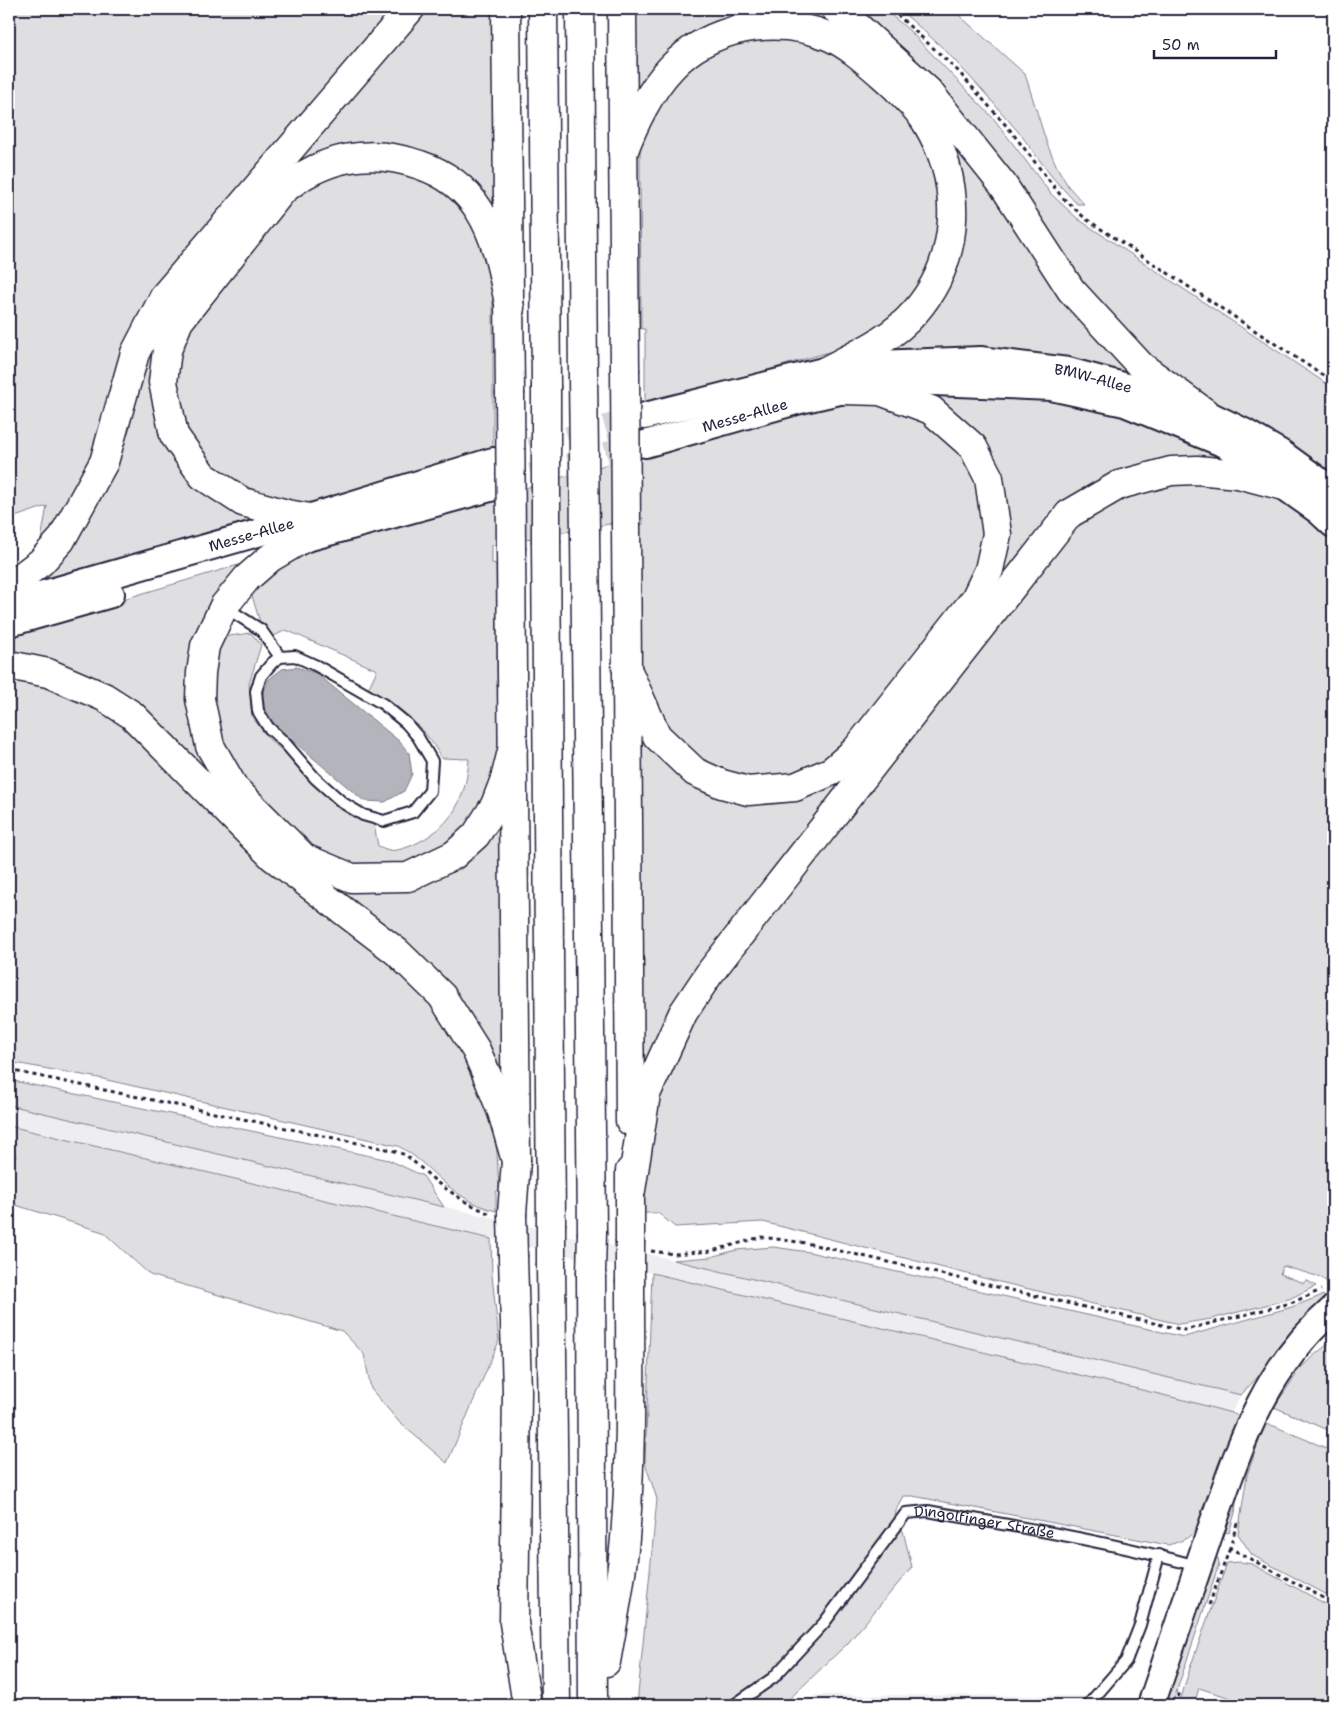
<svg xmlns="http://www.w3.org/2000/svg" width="1342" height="1714" font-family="'Shantell Sans',sans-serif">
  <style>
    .built { fill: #eeeef1 }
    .green { fill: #dfdfe2; stroke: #80808e }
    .water { fill: #b4b4bc; stroke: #7a7a88 }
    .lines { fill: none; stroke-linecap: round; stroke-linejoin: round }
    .secondary-tunnel { stroke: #d3d3d8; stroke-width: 26; stroke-dasharray: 26 13; stroke-linecap: butt }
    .service-casing { stroke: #22223b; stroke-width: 14 }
    .secondary-casing { stroke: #22223b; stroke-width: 30 }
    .motorway-casing { stroke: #22223b; stroke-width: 31 }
    .path { stroke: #22223b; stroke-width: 3; stroke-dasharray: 4 4; stroke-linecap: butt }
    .service { stroke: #fff; stroke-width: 10 }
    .secondary { stroke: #fff; stroke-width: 26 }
    .motorway { stroke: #fff; stroke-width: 28 }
    .motorway-bridge-casing { stroke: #22223b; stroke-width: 31; stroke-linecap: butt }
    .motorway-bridge { stroke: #fff; stroke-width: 28 }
    .labels { text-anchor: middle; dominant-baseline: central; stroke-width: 4; stroke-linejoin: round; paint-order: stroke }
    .street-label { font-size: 15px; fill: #22223b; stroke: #fff }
  </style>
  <rect width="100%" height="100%" fill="#fff"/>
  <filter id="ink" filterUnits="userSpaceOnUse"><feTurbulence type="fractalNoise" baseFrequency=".02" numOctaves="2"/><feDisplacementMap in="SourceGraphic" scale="10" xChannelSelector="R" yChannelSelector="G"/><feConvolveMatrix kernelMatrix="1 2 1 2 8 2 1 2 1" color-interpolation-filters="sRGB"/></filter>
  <g filter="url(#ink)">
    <g class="built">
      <path d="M9,1105L673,1260L1241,1395L1231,1413L652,1273L491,1239L9,1126Z"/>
      <path d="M816,1695L1092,1696V1705H800Z"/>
    </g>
    <g class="green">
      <path d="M9,9H399L171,274L97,458L39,551L47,506L9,519Z"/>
      <path d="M421,9H497L498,222L481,199L345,149L196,284L161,423L266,523L16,595L46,565L149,340Z"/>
      <path d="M632,9H818L847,31L762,16L641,94L633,93Z"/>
      <path d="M846,9H884L909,30L994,119L1051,194L1078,219L1333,388V475L1310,458L1273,435L1191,389L1125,341Z"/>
      <path d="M899,9H952L1025,74L1047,144L1057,167L1068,186L1084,204H1077L1052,177L1021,135L983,91L944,49Z"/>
      <path d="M795,36L844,54L918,123L945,196L931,274L887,326L846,347L645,406V329H641L640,148L660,96L718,44Z"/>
      <path d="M947,137L1150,381L882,355L934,301Z"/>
      <path d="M363,163L438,183L477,223L492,276L493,305V451L327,501L289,504L225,484L176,421L175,346L297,190Z"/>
      <path d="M907,391L1059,397L1158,426L1247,468L1118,477L734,930L641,1095L636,709L673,765L798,793L980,604L1003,503Z"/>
      <path d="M864,398L939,423L983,484V569L827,766L752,785L679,751L641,676L640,526L643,524V518L492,545V563L496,564L498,751L496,773L466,833L400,871L330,863L242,787L212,732L215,638L251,633L261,645L249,684L252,717L269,739L285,753L311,783L341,808L374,824L378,846C381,847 385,849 389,850C397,852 411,846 419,842C453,824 466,798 469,759L441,758C423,722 400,711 368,689L377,670L286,630L272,637L260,622L249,586L305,552L331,544L813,405Z"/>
      <path d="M1188,476L1279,497L1333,537V1286L1320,1277L1283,1266L1280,1274L1304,1283L1306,1280L1316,1286L1289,1299L1211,1319L1179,1324L995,1281L763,1222L675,1227L658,1213H643L645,1163L654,1105L692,1014L1091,506Z"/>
      <path d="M255,560L191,692L274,841L389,885L501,806L507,1098L487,1058L176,746L9,658V633Z"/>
      <path d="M9,677C49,683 92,704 127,725L416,983L464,1049L492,1122L497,1153L499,1189L496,1192V1211C476,1206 456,1194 441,1180C426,1167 417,1156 398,1146L94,1077L9,1062Z"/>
      <path d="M9,1080L389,1160L423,1176L444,1207L9,1105Z"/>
      <path d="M9,1126L491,1239L492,1275L499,1341L447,1463L399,1422L371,1389L364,1354L342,1331L150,1275L103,1232L9,1203V1170L16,1155L9,1153Z"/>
      <path d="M773,1247L809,1252L1184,1337L1292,1307L1323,1295L1325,1300L1302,1322L1264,1370L1241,1395L673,1260L711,1257L736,1250Z"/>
      <path d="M652,1273L1188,1401L1242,1416L1204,1517C1192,1536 1190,1539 1168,1545L913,1496H903L897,1507L893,1523L903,1531L912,1567L848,1643L783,1705H637L657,1499L645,1463Z"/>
      <path d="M1333,1340V1432L1274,1407L1296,1375L1295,1374L1312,1357Z"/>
      <path d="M1265,1424L1274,1426L1333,1451V1598L1252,1555L1238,1534L1247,1475Z"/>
      <path d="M1238,1486L1235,1513L1229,1533L1220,1530Z"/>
      <path d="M1212,1555L1218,1558L1219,1564L1172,1705H1163Z"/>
      <path d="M1240,1562L1252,1564L1333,1608V1705H1253L1199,1688L1194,1705H1179L1190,1668L1227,1563Z"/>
    </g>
    <path class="water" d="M296,667L316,673L399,741L409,753L412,774L404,791L385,802L364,801L281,731L264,713L262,696L268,680L282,669Z"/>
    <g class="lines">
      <g class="secondary-tunnel">
        <path d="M493,461L645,417"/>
        <path d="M494,487L645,444"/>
      </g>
      <g class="service-casing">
        <g id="service">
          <path d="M225,607L261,630L280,657L295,656L317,666L383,704L406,723L418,737L432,761L430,791L413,812L384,821L363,815L343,803L315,778L285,743L268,727L258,711L256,691L261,676L272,663L280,657"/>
          <path id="s1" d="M734,1705L773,1678L824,1623L906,1513L928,1511C1018,1527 1109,1541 1197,1566"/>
          <path d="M1088,1705L1126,1661L1140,1625L1159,1555"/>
        </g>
      </g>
      <g class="secondary-casing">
        <g id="secondary">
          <path id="s2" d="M645,416L827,370L877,364L980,360L1068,371L1142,391L1207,414L1244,432L1282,454L1333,491"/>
          <path id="s3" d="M645,444L800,400L844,390L910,381L1051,387L1125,403L1225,444L1319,511L1333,524"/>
          <path d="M281,545L494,487"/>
          <path id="s4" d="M9,604L289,524L493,461"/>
          <path d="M9,623L111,594"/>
          <path d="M1151,1705C1171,1648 1190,1590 1210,1532C1240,1446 1262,1371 1333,1309"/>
        </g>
      </g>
      <g class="motorway-casing">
        <g id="motorway">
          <path d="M506,9L510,392"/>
          <path d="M543,9L546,385"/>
          <path d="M580,9L583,377"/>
          <path d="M622,9L625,369"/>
          <path d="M836,9L847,17L928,91L1003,185L1071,290L1141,366L1207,414"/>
          <path d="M623,153C633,125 650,90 671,68C710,26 775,15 828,36C847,44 864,59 880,73C893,84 918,108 926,122C963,182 962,258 915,312C892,339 858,354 827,370"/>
          <path d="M310,518L287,514L243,502L203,476L174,435L163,382L167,350L179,321L282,191C322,157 370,147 420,165C444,173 465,188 479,210C498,240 503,275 510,308"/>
          <path d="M626,525L630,1121"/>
          <path d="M585,533L592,1232"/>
          <path d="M302,539L270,558L247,578L224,606L205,646L201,673L200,699L210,746L234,788L304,858L352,878L408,877L454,855L476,835L495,805L505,779L513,747"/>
          <path d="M546,543L551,1223"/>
          <path d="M511,549L516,1161L512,1214"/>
          <path d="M9,586L41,562L61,540L104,462L135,353L165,295L410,9"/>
          <path d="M9,665L48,673L104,697L132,715L273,857L397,952L442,996L476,1050L490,1082L502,1112L516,1161"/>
          <path d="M626,667L657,736L695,772L722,784L748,791L795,787L832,771L856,750L975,599L989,570L997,534L989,478L973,447L931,410L880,391L844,390"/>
          <path d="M631,1190L646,1094L683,1013L709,974L1069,514L1119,485L1171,471L1197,470L1238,474L1284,486"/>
          <path d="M630,1240V1171"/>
          <path d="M513,1257L517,1391L514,1623L527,1705"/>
          <path d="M551,1266L556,1705"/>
          <path d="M591,1274L593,1705"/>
          <path d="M606,1662C613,1621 622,1579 625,1538C632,1453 630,1368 630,1283"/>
        </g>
      </g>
      <g class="path">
        <path d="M891,9L957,70L1010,130L1062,197L1086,219L1333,382"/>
        <path d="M9,1070L391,1150L406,1155L439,1184L464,1201L492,1215"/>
        <path d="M651,1251L674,1254L712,1251L761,1237L806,1243L1184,1330L1291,1303L1321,1290"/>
        <path d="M1237,1523L1230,1548L1333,1603"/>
        <path d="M1209,1605L1230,1548"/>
        <path d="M1176,1705L1180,1691"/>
      </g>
      <use href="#service" class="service"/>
      <use href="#secondary" class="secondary"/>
      <use href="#motorway" class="motorway"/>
      <g class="motorway-bridge-casing">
        <g id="motorway-bridge">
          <path d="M625,369L626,525"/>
          <path d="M583,377L585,533"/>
          <path d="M546,385V543"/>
          <path d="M510,392L511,549"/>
          <path d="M512,1214L513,1257"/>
          <path d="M551,1223V1266"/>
          <path d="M591,1274L592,1232"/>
          <path d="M630,1283V1240"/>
        </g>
      </g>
      <use href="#motorway-bridge" class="motorway-bridge"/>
    </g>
  </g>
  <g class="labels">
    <g class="street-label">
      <text stroke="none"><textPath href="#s2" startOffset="456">BMW-Allee</textPath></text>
      <text stroke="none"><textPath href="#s3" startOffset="104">Messe-Allee</textPath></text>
      <text stroke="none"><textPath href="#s4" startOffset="252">Messe-Allee</textPath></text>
      <text stroke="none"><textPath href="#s1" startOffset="339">Dingolfinger Straße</textPath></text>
    </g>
  </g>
  <rect width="1342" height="1714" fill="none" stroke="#fff" stroke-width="30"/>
  <rect x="15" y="15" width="1312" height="1684" fill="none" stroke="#22223b" stroke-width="2" filter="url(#ink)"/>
  <path d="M1154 50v8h122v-8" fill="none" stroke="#22223b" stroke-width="2.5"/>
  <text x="1162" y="50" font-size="15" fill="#22223b" stroke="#ffffff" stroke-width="4" paint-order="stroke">50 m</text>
</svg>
